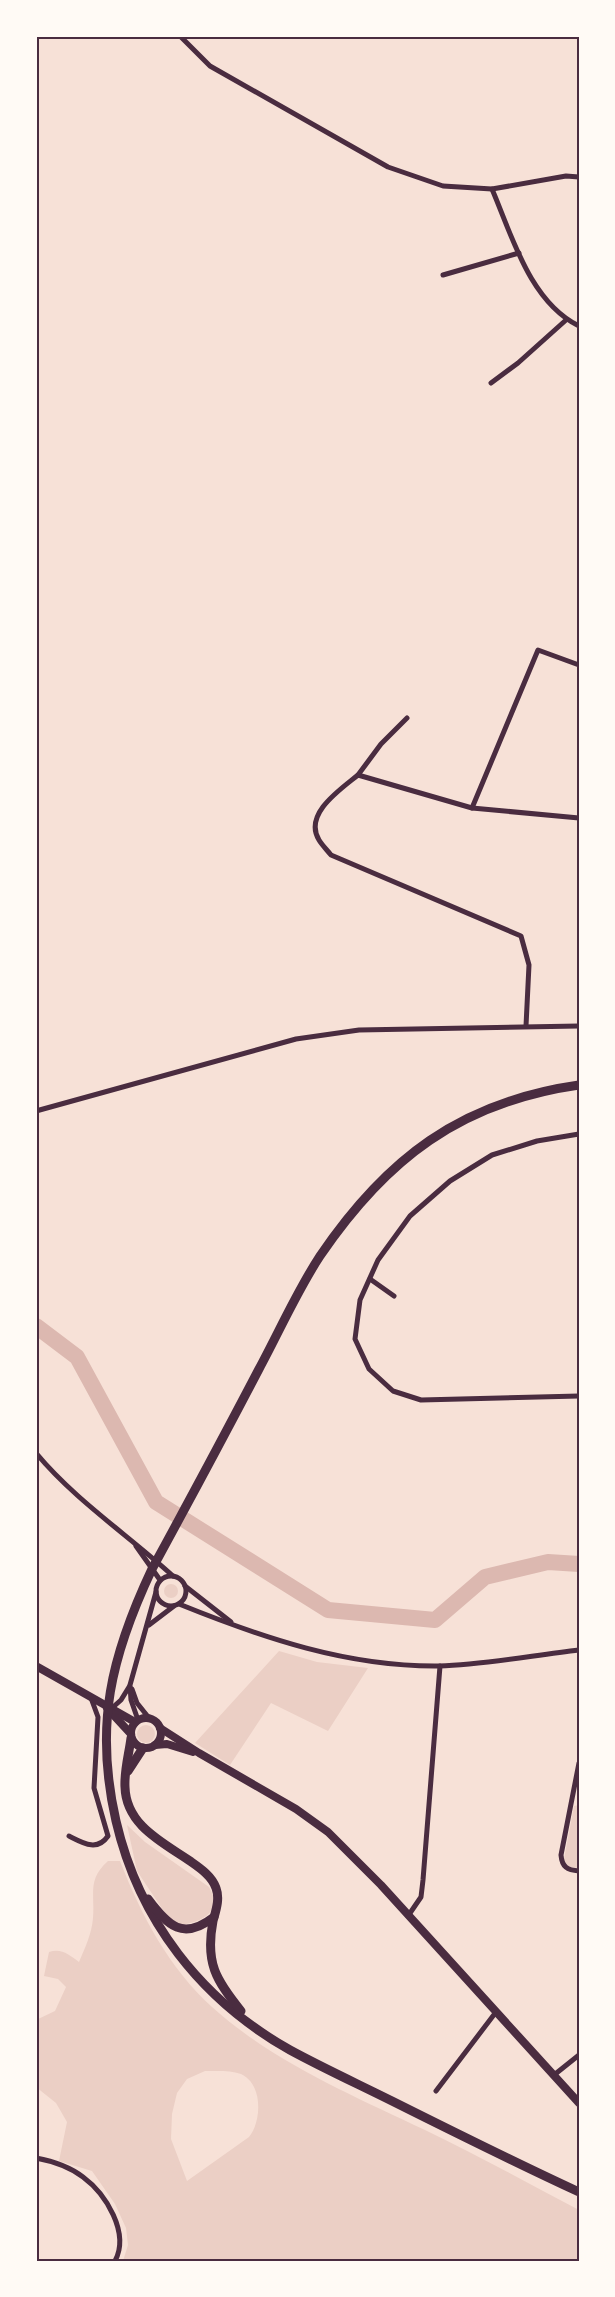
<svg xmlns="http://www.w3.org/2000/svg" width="615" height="2297" font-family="'Titillium Web',sans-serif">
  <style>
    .green { fill: #ebcfc5; fill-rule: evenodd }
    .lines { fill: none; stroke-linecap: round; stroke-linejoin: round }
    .river { stroke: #dcb8b0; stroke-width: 16 }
    .minor { stroke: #4a2c40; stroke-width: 5 }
    .secondary { stroke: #4a2c40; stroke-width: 8 }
    .trunk { stroke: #4a2c40; stroke-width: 9 }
    .neatline { fill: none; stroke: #4a2c40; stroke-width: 2 }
  </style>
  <rect width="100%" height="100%" fill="#f7e1d7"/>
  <g class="green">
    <circle cx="171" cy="1591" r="7"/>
    <path d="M279,1651L317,1662L368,1668L328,1731L271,1703L230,1765L195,1743Z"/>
    <circle cx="146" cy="1734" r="9"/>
    <path d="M579,1805V1868L568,1867L564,1859L574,1806Z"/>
    <path d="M127,1825L145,1842L209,1887C225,1913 198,1924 177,1925L167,1916L137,1871Z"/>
    <path d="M108,1861H120C141,1915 169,1968 212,2007C273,2062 352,2095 425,2130C477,2155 528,2183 579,2210V2261H123L128,2245L126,2228L115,2204L92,2171L59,2161L67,2122L56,2103L36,2087V2020L55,2011L66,1987L58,1979L44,1976L49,1952C62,1948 69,1955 79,1962C85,1948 92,1933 93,1918C95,1893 87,1880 108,1861ZM205,2071C217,2071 230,2070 241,2074C263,2084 262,2121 249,2137L187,2181L171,2139L172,2114L177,2093L187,2079Z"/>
  </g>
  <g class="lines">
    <path class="river" d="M36,1326L77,1357L156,1502L328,1610L435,1620L485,1577L548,1562L579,1564"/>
    <g class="minor">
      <path d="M180,36L210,66L388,167L443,186L492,189L566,176L579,177"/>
      <path d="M492,189C512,236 530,302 579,326"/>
      <path d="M443,275L519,253"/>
      <path d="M491,383L518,363L566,320"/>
      <path d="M358,775L381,744L407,718"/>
      <path d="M472,808L538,650L579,665"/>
      <path d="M526,1026L529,965L521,936L331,855C327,850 322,845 319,840C303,814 341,789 358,775L472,808L579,818"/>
      <path d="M36,1111L296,1039L359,1030L579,1026"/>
      <path d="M579,1134L537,1141L492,1155L450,1181L410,1216L378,1260L360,1300L355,1339L369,1369L393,1391L421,1400L579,1396"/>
      <path d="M370,1279L394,1296"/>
      <path d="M36,1453C75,1500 128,1535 173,1576"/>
      <path d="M136,1546L160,1580"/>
      <circle cx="171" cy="1591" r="15"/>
      <path d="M185,1586L231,1622"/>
      <path d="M179,1604C263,1638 348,1667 439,1666C485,1665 534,1655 579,1650"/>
      <path d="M149,1625L174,1606"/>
      <path d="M132,1689L137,1703L149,1718"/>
      <path d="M112,1708L121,1700L129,1687"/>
      <path d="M138,1720L131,1700L130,1685L156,1592"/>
      <path d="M579,1763L561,1855C562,1867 567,1870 579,1871"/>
      <path d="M69,1836C83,1843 97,1852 108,1836L94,1788L98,1717L91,1698"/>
      <path d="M408,1916L421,1897L423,1880L440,1666"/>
      <path d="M554,2075L579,2055"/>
      <path d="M436,2091L496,2012"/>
      <path d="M36,2158C52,2161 70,2167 83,2177C106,2194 130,2233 115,2261"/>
    </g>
    <g class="secondary">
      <path d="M36,1666L135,1722"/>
      <path d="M107,1708L131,1734"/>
      <circle cx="146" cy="1733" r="15"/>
      <path d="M160,1728L199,1753L296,1809L328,1832L381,1885L579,2103"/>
      <path d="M155,1745L167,1744L193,1752"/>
    </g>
    <g class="trunk">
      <path d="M579,1085C460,1102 386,1159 320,1256C297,1291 279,1332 259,1369C224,1436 188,1503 152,1569C111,1656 94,1725 116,1821C139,1920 201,2000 290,2050C323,2068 358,2084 392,2101C454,2132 516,2163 579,2192"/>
      <path d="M131,1738C129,1754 124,1771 125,1787C126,1825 162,1842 190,1861C200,1868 212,1876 216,1888C220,1899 216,1910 213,1921C205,1963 216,1980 241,2011"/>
      <path d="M128,1771L143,1748"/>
      <path d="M148,1899C168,1926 183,1941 214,1917"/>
    </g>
  </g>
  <rect width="615" height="2297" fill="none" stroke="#fffaf5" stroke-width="75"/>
  <rect x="38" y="38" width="540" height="2222" class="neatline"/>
</svg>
